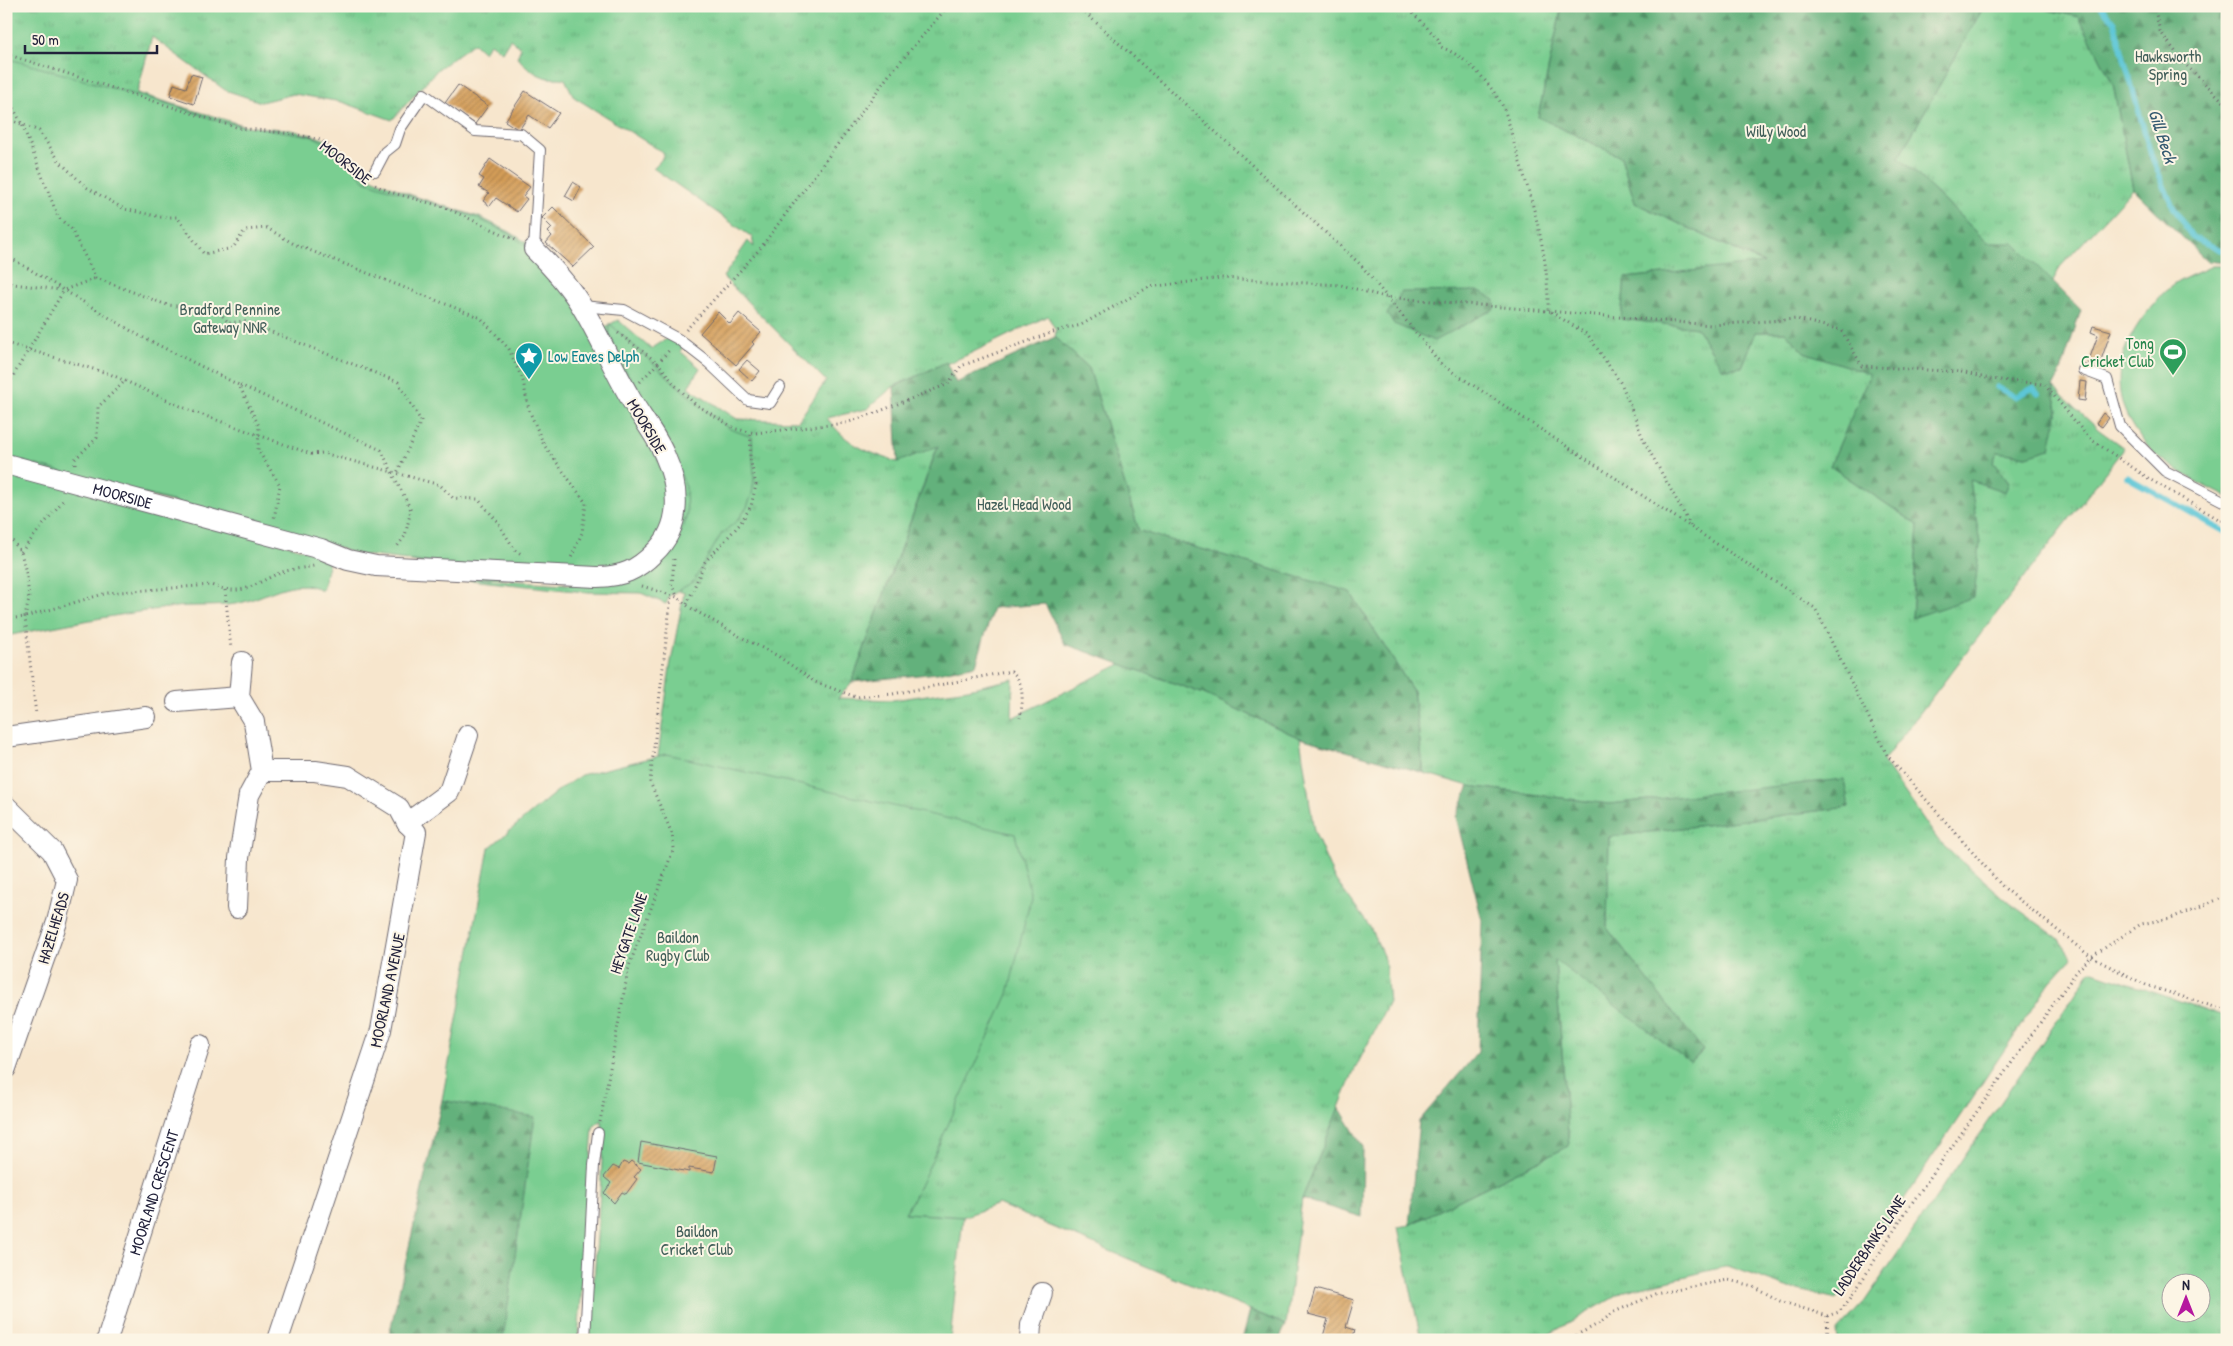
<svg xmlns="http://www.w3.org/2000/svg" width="2233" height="1346" font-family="'Patrick Hand',sans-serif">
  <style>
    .grass { fill: url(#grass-tufts); stroke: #4e7866; fill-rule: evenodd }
    .forest { fill: url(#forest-firs); stroke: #426a5b }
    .park { fill: #7ace91; stroke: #4e7866 }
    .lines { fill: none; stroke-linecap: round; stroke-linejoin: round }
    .stream { stroke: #5cc6d7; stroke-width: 5.5 }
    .building { fill: url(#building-hatch) }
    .service-casing { stroke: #6d676e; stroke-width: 12 }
    .minor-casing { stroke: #6d676e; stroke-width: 22 }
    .path { stroke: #6d676e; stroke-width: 3; stroke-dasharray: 1 4; stroke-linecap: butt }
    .service { stroke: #fff; stroke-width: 10 }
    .minor { stroke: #fff; stroke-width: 20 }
    .labels { text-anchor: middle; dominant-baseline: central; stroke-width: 4; stroke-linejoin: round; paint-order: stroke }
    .park-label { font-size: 16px; fill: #415e59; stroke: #fcf5e5 }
    .street-label { font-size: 16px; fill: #22223b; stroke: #fcf5e5 }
    .leisure-label { font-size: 16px; fill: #27864d; stroke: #fcf5e5; text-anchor: end }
    .culture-label { font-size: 16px; fill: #0d838f; stroke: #fcf5e5; text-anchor: start }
    .water-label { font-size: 18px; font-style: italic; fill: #365b72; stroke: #fcf5e5 }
  </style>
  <defs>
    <pattern id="grass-tufts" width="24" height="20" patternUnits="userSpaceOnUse" patternTransform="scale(1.25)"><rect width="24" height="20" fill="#7ace91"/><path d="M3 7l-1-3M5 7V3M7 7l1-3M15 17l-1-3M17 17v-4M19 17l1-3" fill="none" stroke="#69b17e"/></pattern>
    <pattern id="forest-firs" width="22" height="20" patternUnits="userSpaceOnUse" patternTransform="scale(1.25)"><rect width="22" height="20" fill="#63b17b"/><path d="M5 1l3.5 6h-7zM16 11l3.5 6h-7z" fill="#519066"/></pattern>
    <pattern id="building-hatch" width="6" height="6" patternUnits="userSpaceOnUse" patternTransform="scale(1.25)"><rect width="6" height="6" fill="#d49d58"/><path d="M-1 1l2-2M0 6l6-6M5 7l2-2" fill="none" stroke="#ac804a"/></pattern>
  </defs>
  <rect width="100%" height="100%" fill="#fcf5e5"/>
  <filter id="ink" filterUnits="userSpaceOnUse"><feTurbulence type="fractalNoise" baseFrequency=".02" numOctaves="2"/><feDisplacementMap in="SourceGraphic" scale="10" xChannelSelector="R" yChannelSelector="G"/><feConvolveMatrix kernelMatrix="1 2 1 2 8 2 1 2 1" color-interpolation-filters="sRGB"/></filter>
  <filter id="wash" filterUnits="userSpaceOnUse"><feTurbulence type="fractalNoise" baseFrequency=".0096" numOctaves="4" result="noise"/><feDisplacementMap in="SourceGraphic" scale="20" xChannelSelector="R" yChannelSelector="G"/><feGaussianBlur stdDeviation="1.12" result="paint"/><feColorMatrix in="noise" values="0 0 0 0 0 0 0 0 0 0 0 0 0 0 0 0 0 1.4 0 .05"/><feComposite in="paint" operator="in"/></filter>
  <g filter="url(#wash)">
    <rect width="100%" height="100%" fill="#f7e6cd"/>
    <g class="grass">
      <path d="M6,6H1562L1538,117L1621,157L1635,203L1765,264L1625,278L1621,319L1697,328L1723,369L1742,367L1756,332H1785L1804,352L1871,374L1830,466L1918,525L1912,618L1973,510L1970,479L2009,483L1993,462L1997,452L2027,456L2058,410L2053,387L2099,430L2124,448L1883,761L1938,840L2011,904L2058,938L2072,958L2050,982L1837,1299L1789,1288L1728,1266L1625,1291L1539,1340H1421L1398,1227L1409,1225L1569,1146L1555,959L1691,1062L1703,1051L1607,928L1609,837L1848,807L1844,780L1609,804L1469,786L1424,773L1413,691L1350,592L1139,531L1089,368L1055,337L1056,331L1048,316L965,356L894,386L867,409L827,418C848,446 866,451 897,462L938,445L852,682L838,698L893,700L968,689L1013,679L1012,718L1121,664L1204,694L1300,738L1314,831L1334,878L1370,927L1385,960L1389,1002L1353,1073L1302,1199L1286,1325L998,1204L963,1217L905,1213L920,1186L667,754L658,756L670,667L684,593L634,574L480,578L6,461ZM152,37L225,90L261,102L294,94L342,102L392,120L438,69L474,43L484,52L490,43L502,52L510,39L521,48L517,57C525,66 536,76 549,78C555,79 559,77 565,79L574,97L664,153L661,160L653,168L752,237L754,247L748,241L723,277L826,381L798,421L737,419L688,387L700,368L680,351L683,347L671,336L651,349L618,320L599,330L543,253L510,232L479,217L414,196L365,175L356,169L341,153L326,140L312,135L286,129L249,127L137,93Z"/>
      <path d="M1984,6H2031L2079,17L2113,84L2133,189L2060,267L2053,282L2014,244L1988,243L1899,157Z"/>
      <path d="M2211,6H2227V20Z"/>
      <path d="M2091,971L2227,1017V1340H1838L1837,1331L1865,1301ZM2170,1284H2200V1314H2170Z"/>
    </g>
    <g class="forest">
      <path d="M1562,6H1984L1899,157L1988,243H2014L2081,310L2060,374L2053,387L2058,410L2050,449L2027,456L1997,452L1993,462L2009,483L2005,492L1970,480L1980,543L1974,597L1912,618L1918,525L1830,466L1870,374L1804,352L1785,332H1756L1742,367L1723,369L1697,328L1621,319L1625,278L1764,263L1635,203L1621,157L1538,117Z"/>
      <path d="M2031,6H2211L2227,20V263L2207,261L2133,189L2113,84L2079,17Z"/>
      <path d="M1480,291L1495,300L1494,309L1434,341L1394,324L1387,314L1402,292Z"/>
      <path d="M1055,337L1089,368L1139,531L1350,592L1413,691L1424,773L1300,738L1204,694L1065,644L1045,604L993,608L976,665L937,673L852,682L938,446L898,462L894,387L946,362L956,383Z"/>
      <path d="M1844,779L1849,807L1609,837L1607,928L1703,1050L1691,1063L1555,960L1569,1146L1409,1225L1419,1121L1478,1052L1482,920L1456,817L1469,786L1609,804Z"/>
      <path d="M442,1100L535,1117L503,1340H388Z"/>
      <path d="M1339,1107L1363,1147L1362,1217L1302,1199Z"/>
      <path d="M1250,1310L1286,1325L1279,1340H1242Z"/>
    </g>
    <g class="park">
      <path d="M6,58L179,107L221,122L312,136L332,146L365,181L472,216L510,234L556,268L640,409L676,511L638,563L584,571L579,564L564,563L560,570L465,567L356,554L260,520L183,504L6,457Z"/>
      <path d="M2212,266H2227V497C2205,486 2169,468 2152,451C2107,405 2110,356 2150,309C2156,302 2161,294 2168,289C2179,279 2198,273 2212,266Z"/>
      <path d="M609,323L702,408L730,429L752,437L754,479L752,494L747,507L737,521L722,533L693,582L670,595L666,604L641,593L585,592L422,575L581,585L671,545L684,526L687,513L686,487L662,429L646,405L617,355L609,333Z"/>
      <path d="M6,466L330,557L322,590C292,575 265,599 235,604C216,607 195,605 175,607C118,614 62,625 6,636Z"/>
      <path d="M667,754L1015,834L1031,896L1008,994L920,1186L905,1213L963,1217L950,1340H590L602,1162V1120L593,1127L578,1340H503L535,1117L442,1100L489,848L556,792L581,775Z"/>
    </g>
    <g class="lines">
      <g class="stream">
        <path d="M2100,6L2114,22L2151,155L2172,205L2192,237L2220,250L2227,249"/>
        <path d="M1997,387L2015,397L2033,388L2038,394"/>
        <path d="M2127,477L2227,533"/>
      </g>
    </g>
    <g id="blocks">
      <g class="building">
        <path d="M191,74L202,77L194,104L170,96L174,84L186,88Z"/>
        <path d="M458,85L488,106L475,124L445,103Z"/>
        <path d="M525,91L559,113L548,128L529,115L519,130L505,121Z"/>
        <path d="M490,159L530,187L523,196L527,199L517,212L496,198L490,206L483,201L489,193L479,187L484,179L479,176Z"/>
        <path d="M573,182L581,187L574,201L565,196Z"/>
        <path d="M553,207L594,247L573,267L546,243L552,236L548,232L552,228L542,218Z"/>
        <path d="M718,312L730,324L739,313L761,332L752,342L754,344L736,365L700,333Z"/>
        <path d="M2093,326L2111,331L2099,366L2088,363L2098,335L2091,332Z"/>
        <path d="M747,360L760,371L752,381L739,369Z"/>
        <path d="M2080,381L2087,382L2085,401L2078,400Z"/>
        <path d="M2103,413L2109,418L2102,427L2096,423Z"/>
        <path d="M641,1142L717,1156L714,1172L689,1168V1172L638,1162Z"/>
        <path d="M631,1161L641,1169L634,1177L637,1179L626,1194L622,1192L614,1203L604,1193L611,1183L604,1177L613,1166L619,1169L623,1162L628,1164Z"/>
        <path d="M1315,1289L1354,1300L1346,1327L1355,1330L1352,1340H1322L1328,1319L1308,1314Z"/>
      </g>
    </g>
  </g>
  <g filter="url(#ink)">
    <use href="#blocks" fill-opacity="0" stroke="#6d676e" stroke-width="1"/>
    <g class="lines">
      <g class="service-casing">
        <g id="service">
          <path d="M375,171L385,152L395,144L400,129L424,94L475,131L521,134L540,150L534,249"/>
          <path d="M582,306L624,310L678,339L709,363L748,400L770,403L780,387"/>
          <path d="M2083,370L2107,379L2120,426L2165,471L2227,503"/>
          <path d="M585,1340L594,1165L598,1133"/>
        </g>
      </g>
      <g class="minor-casing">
        <g id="minor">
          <path id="s1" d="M6,464L321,549L348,560L376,566L597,577C622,577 637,570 654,553C682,527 680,489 665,456C656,434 639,415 628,394C612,366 599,335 582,307C569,285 552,267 534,249"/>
          <path d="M177,702L239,697"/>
          <path d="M6,737L146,717"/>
          <path d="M262,771H315L348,776L399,808L407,823L416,832L381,1030L278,1340"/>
          <path d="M6,806L52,851L67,880L57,922L6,1068"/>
          <path d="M407,823L449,792L468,735"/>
          <path d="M237,908L239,858L249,795L262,771L254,722L239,697L242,662"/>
          <path id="s2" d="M107,1340L200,1045"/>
          <path d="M1030,1340L1031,1325L1042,1293"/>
        </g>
      </g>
      <g class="path">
        <path d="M1078,6L1361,265L1442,365L1815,608L1887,755L2003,887L2091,957L2146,985L2227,1011"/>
        <path d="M1406,6L1438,39L1441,47C1467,57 1487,80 1501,103C1508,116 1511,133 1515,147C1532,200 1549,253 1548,310L1588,335L1622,385L1644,441L1692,528"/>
        <path d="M2154,6L2160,31L2183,62L2227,105"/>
        <path d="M6,54L238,128L294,134L321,140L340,154L363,179"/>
        <path d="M6,95L22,124L58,217L71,229L96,278L167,305L217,310L229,323L244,321L398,382L421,421L397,473"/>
        <path d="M6,118L39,131L60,162L86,187L124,209L161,217H177L204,254L233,248L245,230L267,228L294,244L481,318L509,349L523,381L529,410L544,445L586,503L582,533L571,558"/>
        <path d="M375,185L390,192L444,207L518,241"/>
        <path d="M6,255L138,335L239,385L259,426L258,450L280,485L274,519"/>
        <path d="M6,283L61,290"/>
        <path d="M686,330L759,250L889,75L948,6"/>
        <path d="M618,333L658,363L671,348"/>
        <path d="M6,343L110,374L189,410L311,454L323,453L440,485L453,498L478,499L496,520L515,550L521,554"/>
        <path d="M640,382L658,363L675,385L695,404L736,429L755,433L846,423L875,413L948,384L961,366L1056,331L1081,325L1149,287L1221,278L1341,285L1385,297L1711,325L1797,319L1841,330L1862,366L1961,372L1990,379L2044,384L2089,438L2151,480L2227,524"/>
        <path d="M240,385L381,450L411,510L405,536L396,548"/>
        <path d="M6,388L64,290L96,278"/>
        <path d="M75,464V459L97,438L98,407L125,381"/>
        <path d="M6,533L21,552L27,577L29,599L25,617L36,715"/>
        <path d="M21,552L65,498"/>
        <path d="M674,559L672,585L677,596"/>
        <path d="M642,586L677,597L689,607L739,636L778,656L815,682L856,697L893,694L1011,671C1025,681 1023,703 1020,718"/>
        <path d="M225,590L231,649"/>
        <path d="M687,604L705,562L740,524L751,506L756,485L750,458L751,432"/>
        <path d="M6,619L25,617L107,593L211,585C246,598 253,583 282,572C292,569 304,568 314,566"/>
        <path d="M600,1122L629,966L674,848L672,834L650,782L671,596"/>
        <path d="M1827,1316L1828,1340"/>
        <path d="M1567,1340L1600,1323L1614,1312L1656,1294L1728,1280L1753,1286L1780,1301L1827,1316L1839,1312L1850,1299L1909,1207L2077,971L2091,957L2141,924L2171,918L2227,896"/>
      </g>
      <use href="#service" class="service"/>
      <use href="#minor" class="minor"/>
    </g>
  </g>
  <defs>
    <g id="stadium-pin" transform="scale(1.4375)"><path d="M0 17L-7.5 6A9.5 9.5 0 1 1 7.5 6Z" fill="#2e9e5b" stroke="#fcf5e5"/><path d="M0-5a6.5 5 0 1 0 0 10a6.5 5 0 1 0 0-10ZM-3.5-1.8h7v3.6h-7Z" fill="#fff"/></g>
    <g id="sight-pin" transform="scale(1.4375)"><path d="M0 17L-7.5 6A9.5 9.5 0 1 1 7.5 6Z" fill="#0f9aa8" stroke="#fcf5e5"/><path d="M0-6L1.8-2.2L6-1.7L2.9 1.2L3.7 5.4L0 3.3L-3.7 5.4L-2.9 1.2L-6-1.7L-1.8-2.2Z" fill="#fff"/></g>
  </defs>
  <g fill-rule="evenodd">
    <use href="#stadium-pin" x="2173" y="352"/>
    <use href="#sight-pin" x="529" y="356"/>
  </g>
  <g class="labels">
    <g class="park-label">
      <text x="2168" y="56">Hawksworth<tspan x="2168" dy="18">Spring</tspan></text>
      <text x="1776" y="131">Willy Wood</text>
      <text x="230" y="309">Bradford Pennine<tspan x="230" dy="18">Gateway NNR</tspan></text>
      <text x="1024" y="504">Hazel Head Wood</text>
      <text x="678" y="937">Baildon<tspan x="678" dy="18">Rugby Club</tspan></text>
      <text x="697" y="1231">Baildon<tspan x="697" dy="18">Cricket Club</tspan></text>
    </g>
    <g class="street-label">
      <text transform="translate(346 162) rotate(38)">MOORSIDE</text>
      <text transform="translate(647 426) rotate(59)">MOORSIDE</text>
      <text stroke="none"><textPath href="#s1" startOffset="121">MOORSIDE</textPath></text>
      <text transform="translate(53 928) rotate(-73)">HAZELHEADS</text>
      <text transform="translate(628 933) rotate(-71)">HEYGATE LANE</text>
      <text transform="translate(387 990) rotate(-78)">MOORLAND AVENUE</text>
      <text stroke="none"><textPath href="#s2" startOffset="155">MOORLAND CRESCENT</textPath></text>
      <text transform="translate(1869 1245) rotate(-56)">LADDERBANKS LANE</text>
    </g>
    <g class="leisure-label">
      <text x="2154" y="343">Tong<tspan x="2154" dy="18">Cricket Club</tspan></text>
    </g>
    <g class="culture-label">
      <text x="548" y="356">Low Eaves Delph</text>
    </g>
    <g class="water-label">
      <text transform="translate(2163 136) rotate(72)">Gill Beck</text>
    </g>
  </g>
  <rect width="2233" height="1346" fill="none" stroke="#fcf5e5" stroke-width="25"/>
  <g transform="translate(2186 1298)"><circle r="24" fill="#fcf5e5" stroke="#a5a1a1"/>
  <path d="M0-4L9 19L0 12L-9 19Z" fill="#b5179e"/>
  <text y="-8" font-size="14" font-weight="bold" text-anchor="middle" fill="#22223b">N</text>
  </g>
  <path d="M25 45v8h132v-8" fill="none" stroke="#22223b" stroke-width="2.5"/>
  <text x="32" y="45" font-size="15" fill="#22223b" stroke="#fcf5e5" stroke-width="4" paint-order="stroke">50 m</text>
</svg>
